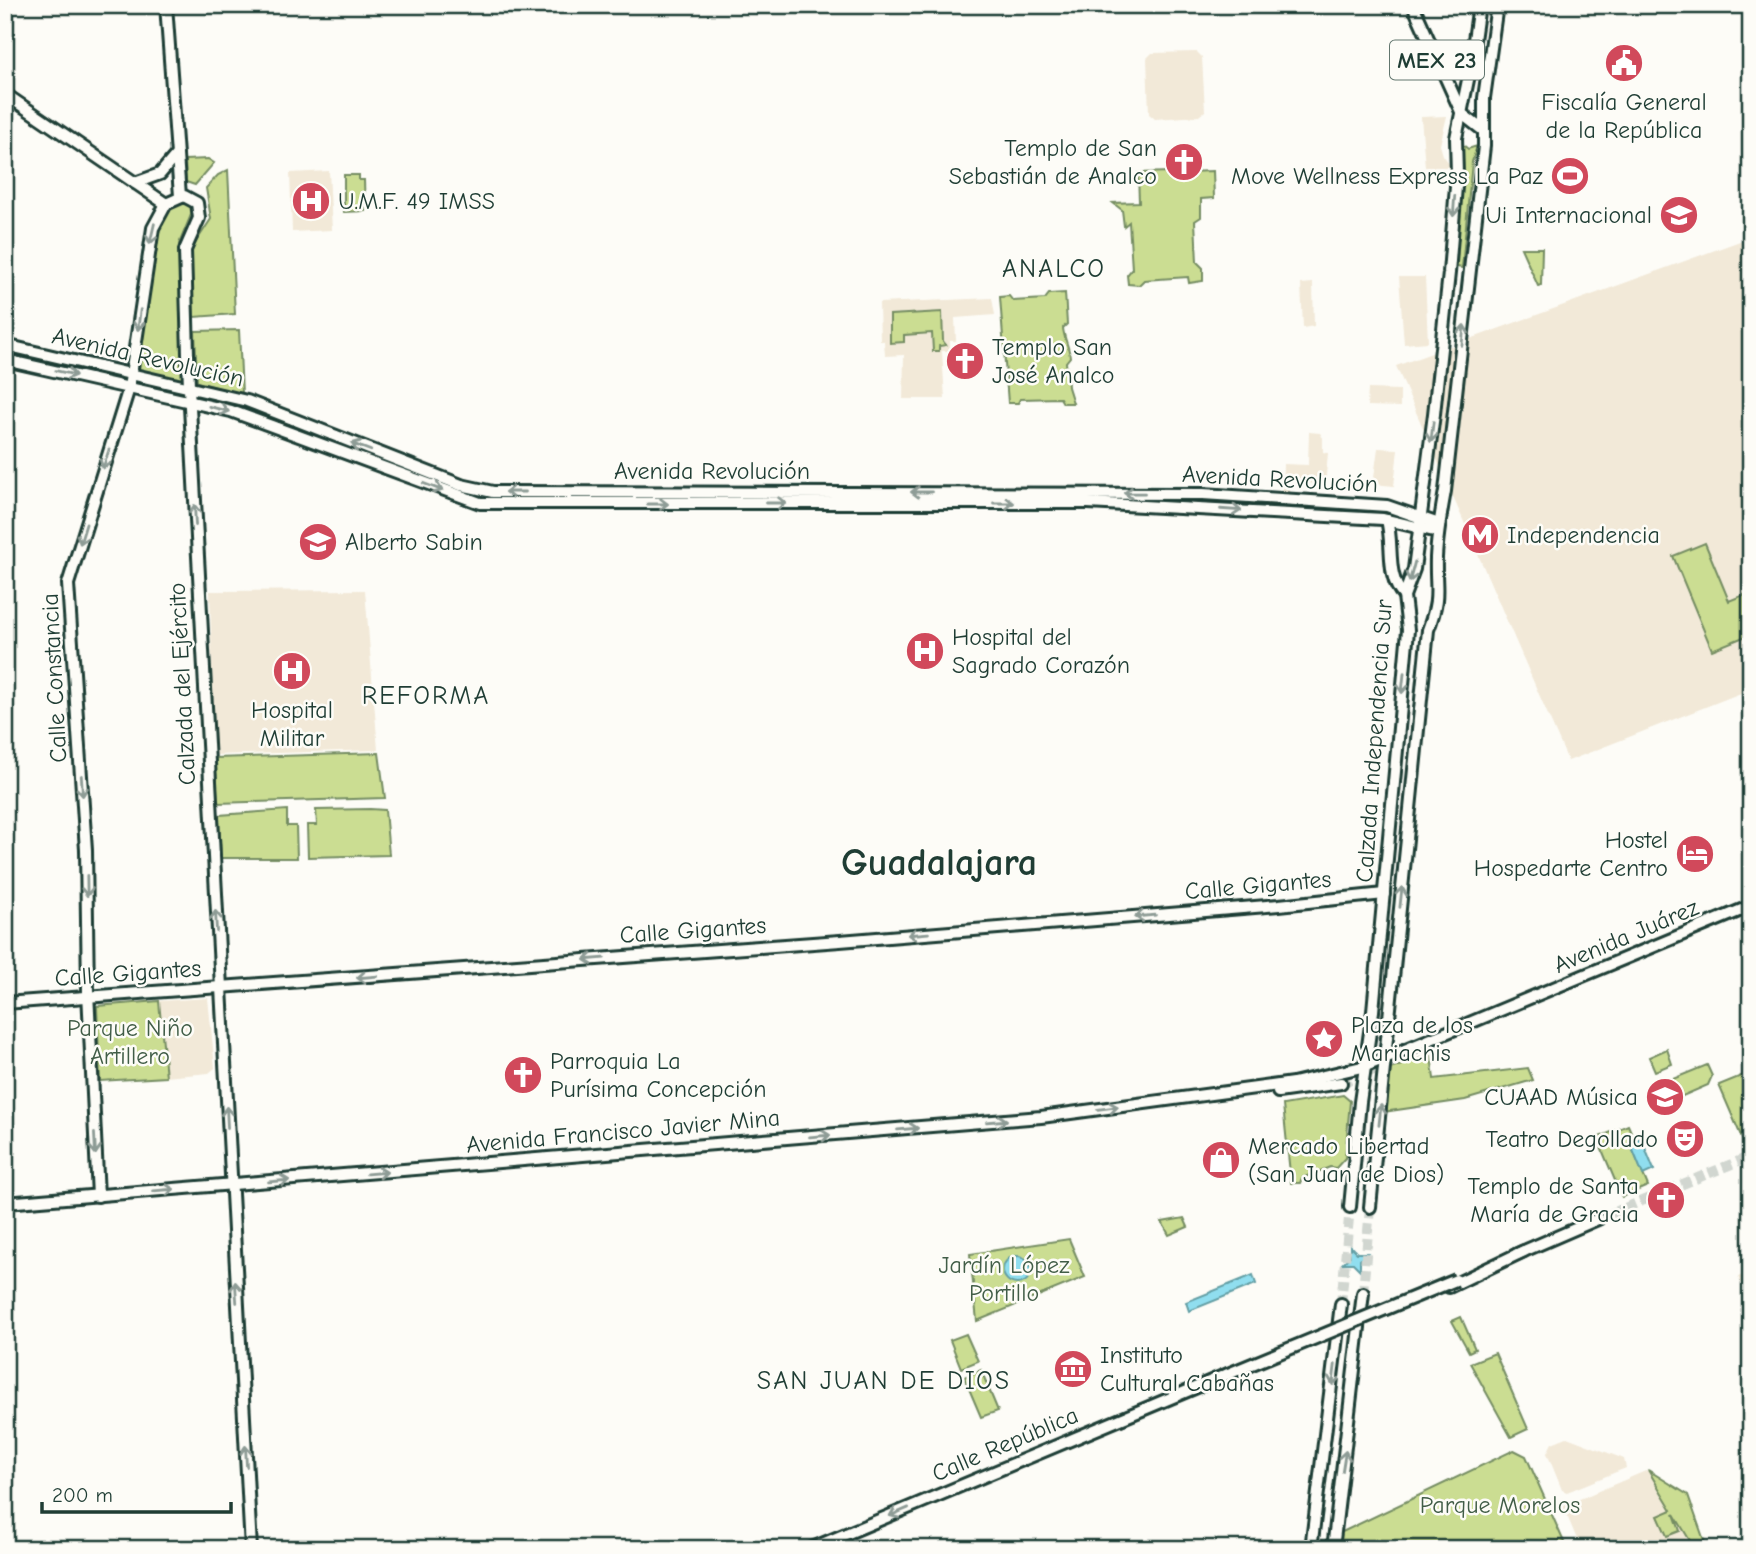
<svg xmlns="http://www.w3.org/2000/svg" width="1756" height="1554" font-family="'Comic Neue',sans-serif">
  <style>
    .built { fill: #f2e9d8 }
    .green { fill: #cbdd92; stroke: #758d63; stroke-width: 2 }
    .water { fill: #90deef; stroke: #639ea4; stroke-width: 2 }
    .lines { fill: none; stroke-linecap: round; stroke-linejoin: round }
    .major-tunnel { stroke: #d1d6d0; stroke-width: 10; stroke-dasharray: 10 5; stroke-linecap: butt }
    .major-casing { stroke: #1f3d34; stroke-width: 16 }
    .major { stroke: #fdfcf7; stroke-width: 10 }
    .major-bridge-casing { stroke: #1f3d34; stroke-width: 16; stroke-linecap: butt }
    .major-bridge { stroke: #fdfcf7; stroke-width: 10 }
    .oneway { stroke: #8e9c96 }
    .labels { text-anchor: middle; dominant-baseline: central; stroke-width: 5; stroke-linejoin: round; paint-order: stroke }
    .shield { fill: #fdfcf7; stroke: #62766e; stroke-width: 2 }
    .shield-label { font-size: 23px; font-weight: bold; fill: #1f3d34 }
    .poi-label { font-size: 24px; fill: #1f3d34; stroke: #fdfcf7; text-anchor: start }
    .street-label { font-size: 24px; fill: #1f3d34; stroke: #fdfcf7 }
    .park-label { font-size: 24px; fill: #415d47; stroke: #fdfcf7 }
    .neighbourhood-label { font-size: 26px; letter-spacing: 2px; fill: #1f3d34; stroke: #fdfcf7 }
    .town-label { font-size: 38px; font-weight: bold; fill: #1f3d34; stroke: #fdfcf7 }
  </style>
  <rect width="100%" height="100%" fill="#fdfcf7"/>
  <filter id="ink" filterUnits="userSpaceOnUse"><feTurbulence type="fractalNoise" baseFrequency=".0143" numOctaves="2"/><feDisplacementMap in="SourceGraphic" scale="14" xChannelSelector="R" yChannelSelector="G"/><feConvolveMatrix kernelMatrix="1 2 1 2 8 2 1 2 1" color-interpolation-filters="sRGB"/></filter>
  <g filter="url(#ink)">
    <g class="built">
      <path d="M1197,52L1202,57L1205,111L1199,116L1155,119L1149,114L1147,58L1152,53Z"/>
      <path d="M1447,116L1440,145L1443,155L1452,167H1425L1421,117Z"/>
      <path d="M329,171L332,230L292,232L290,173Z"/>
      <path d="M1751,237V689L1568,761L1396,366Z"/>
      <path d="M1399,277H1425L1428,342L1404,344Z"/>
      <path d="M1313,283L1314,326L1303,328L1301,284Z"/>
      <path d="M992,298L995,315L955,318L956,341H950V351H942L945,399H903L904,355L885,356L884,341H880L879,303Z"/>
      <path d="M1368,389L1400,390V407L1367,406Z"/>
      <path d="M1309,432L1320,433L1323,438V452L1328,453L1325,486L1291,480L1290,493H1282L1283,464L1308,465Z"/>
      <path d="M1378,448L1398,449L1394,486L1373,484Z"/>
      <path d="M365,590L378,750L214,755L210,591Z"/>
      <path d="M208,998L215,1068L209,1073L166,1077L159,1001Z"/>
      <path d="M1751,1272V1307L1738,1277Z"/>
      <path d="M1567,1437L1624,1459L1626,1468L1567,1492L1562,1490L1547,1453L1552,1443Z"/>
      <path d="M1648,1470L1695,1549H1581L1563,1506Z"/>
    </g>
    <g class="green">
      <path d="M1462,144L1468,149L1477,146L1472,162L1462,268L1457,267Z"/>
      <path d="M208,159L214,163L195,185L186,182L185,160Z"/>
      <path d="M228,170L235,314L194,317L191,261L192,248L211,219L206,188L218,175Z"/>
      <path d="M1213,171L1214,198L1201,199V217L1195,221L1197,262L1203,268V281L1189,283L1188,277L1144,280L1139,285L1128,284L1127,275L1132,269L1129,222L1124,226L1122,210L1113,203L1139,202L1138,173L1170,172L1171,180L1187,179V172Z"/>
      <path d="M344,175H359V180H364L365,211L344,212Z"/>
      <path d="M185,201L193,210L179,244L184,381L137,370L155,238L169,208Z"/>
      <path d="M1521,248H1542L1541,285L1538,286Z"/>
      <path d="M1065,293L1067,324L1063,328C1064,339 1069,346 1070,357L1066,362L1068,387L1073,403H1063L1060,398L1020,399L1018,403H1008L1000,297L1009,296L1013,301L1045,299L1049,294Z"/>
      <path d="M942,312L943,341L946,345L939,346V351H933L932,333L904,335V342L890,343V315Z"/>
      <path d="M239,330L242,394L197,382L195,331Z"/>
      <path d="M1705,543L1729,601L1751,592V634L1712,650L1673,556Z"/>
      <path d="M379,753L385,798L218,803L215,758Z"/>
      <path d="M370,809L385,810L389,855L308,857L307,825H317L316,810Z"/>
      <path d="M287,810V826H296L297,858H221L219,815Z"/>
      <path d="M159,1001L166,1077L100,1081L97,1006Z"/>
      <path d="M1667,1049L1672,1064L1655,1071L1649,1057Z"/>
      <path d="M1431,1055L1434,1079L1528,1068L1533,1080L1465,1100L1383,1112L1387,1070Z"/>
      <path d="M1707,1065L1712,1076L1708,1085L1671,1101L1663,1083Z"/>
      <path d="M1751,1072V1148L1747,1150L1719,1085Z"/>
      <path d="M1343,1095L1350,1101L1345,1158L1336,1168L1330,1167L1302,1178L1300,1183H1291L1283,1105Z"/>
      <path d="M1628,1125L1635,1141L1630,1143L1648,1186L1622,1197L1597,1138Z"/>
      <path d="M1184,1218L1188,1227L1169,1235L1162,1222Z"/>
      <path d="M1069,1239L1085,1277L977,1321L970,1254Z"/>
      <path d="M1461,1317L1475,1349L1469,1352L1452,1321Z"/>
      <path d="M966,1334L978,1361L961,1368L950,1340Z"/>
      <path d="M1495,1353L1528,1429L1511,1437L1470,1363Z"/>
      <path d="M981,1370L998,1411L981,1417L964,1377Z"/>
      <path d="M1514,1450L1526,1456L1567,1549H1336L1338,1534Z"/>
      <path d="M1648,1470L1688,1495L1707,1549H1695L1674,1514L1680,1531L1667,1536L1658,1516L1672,1510Z"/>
    </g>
    <g class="water">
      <path d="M1641,1138L1654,1170L1643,1175L1630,1143Z"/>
      <path d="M1350,1246L1357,1253H1367L1360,1260V1270L1353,1263H1343L1350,1256Z"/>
      <circle cx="1017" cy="1270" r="14"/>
      <path d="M1253,1275L1256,1284L1189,1311L1186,1302Z"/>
    </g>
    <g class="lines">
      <g class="major-tunnel">
        <path d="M1341,1083L1392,1063"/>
        <path d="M1598,1219L1751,1156"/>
        <path d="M1363,1293L1370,1207"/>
        <path d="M1341,1304L1350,1207"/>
      </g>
      <g class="major-casing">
        <g id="major">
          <path d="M166,5L180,196"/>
          <path d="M1413,5L1462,114L1484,131"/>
          <path d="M5,94L166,204"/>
          <path d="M135,183L160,174L177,154"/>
          <path d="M5,345L247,401L461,485L493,492L1203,494L1387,506L1439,524"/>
          <path d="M5,360L231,411L480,503H1088L1383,519L1438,532"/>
          <path d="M1387,520C1394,545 1385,576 1404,596"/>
          <path d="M5,1003L840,941L1279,905L1384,894"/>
          <path d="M1278,1092L1341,1083"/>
          <path d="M98,1196L88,992L86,850L68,584L129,388L153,228L166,204L184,196L197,203L199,218L185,250L189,388L251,1549"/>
          <path d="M5,1203L1041,1117L1293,1083L1366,1066L1751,906"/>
          <path d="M1350,1207L1360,1102L1373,1011L1408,630L1404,596L1414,569L1434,414L1449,273L1457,174L1456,138L1469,75L1479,5"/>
          <path d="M1370,1207L1428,630C1441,595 1435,592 1436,558C1437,535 1441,513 1445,491L1484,146V98L1497,5"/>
          <path d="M1517,1254L1598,1219"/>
          <path d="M1449,1287L1524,1251"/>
          <path d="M810,1549L1228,1374"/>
          <path d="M1311,1549L1341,1304"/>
          <path d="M1333,1549L1363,1293"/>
        </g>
      </g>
      <use href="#major" class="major"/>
      <g class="major-bridge-casing">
        <path id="major-bridge" d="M1228,1374L1456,1280"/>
      </g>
      <use href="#major-bridge" class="major-bridge"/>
    </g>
    <defs><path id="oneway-shaft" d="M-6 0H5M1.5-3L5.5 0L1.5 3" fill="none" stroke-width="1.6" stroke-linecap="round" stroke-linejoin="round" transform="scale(1.75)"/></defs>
    <g class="oneway">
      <use href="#oneway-shaft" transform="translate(1454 206) rotate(94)"/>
      <use href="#oneway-shaft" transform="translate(152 234) rotate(103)"/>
      <use href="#oneway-shaft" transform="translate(139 320) rotate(97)"/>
      <use href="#oneway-shaft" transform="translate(1463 335) rotate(-84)"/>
      <use href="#oneway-shaft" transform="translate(66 373) rotate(13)"/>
      <use href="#oneway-shaft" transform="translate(219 409) rotate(14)"/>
      <use href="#oneway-shaft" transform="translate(1432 432) rotate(97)"/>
      <use href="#oneway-shaft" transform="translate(361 447) rotate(-159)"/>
      <use href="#oneway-shaft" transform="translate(106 459) rotate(108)"/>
      <use href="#oneway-shaft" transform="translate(433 487) rotate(21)"/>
      <use href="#oneway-shaft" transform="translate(515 492) rotate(180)"/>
      <use href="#oneway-shaft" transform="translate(921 492) rotate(-180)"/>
      <use href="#oneway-shaft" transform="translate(1134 493) rotate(-179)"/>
      <use href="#oneway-shaft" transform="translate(776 503)"/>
      <use href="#oneway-shaft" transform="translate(1004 503)"/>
      <use href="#oneway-shaft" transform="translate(658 504)"/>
      <use href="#oneway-shaft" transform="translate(1231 510) rotate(4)"/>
      <use href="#oneway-shaft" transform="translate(195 515) rotate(-93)"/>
      <use href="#oneway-shaft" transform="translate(83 534) rotate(107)"/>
      <use href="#oneway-shaft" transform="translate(1412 572) rotate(105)"/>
      <use href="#oneway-shaft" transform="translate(1403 683) rotate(96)"/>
      <use href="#oneway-shaft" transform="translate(82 786) rotate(86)"/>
      <use href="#oneway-shaft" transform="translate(87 886) rotate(89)"/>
      <use href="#oneway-shaft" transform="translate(1401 897) rotate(-84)"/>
      <use href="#oneway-shaft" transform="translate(1145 916) rotate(175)"/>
      <use href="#oneway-shaft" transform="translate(216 921) rotate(-93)"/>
      <use href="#oneway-shaft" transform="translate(918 934) rotate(175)"/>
      <use href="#oneway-shaft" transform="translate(594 959) rotate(175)"/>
      <use href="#oneway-shaft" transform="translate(367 977) rotate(175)"/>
      <use href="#oneway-shaft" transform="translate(1108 1108) rotate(-7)"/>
      <use href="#oneway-shaft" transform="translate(1380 1115) rotate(-84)"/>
      <use href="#oneway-shaft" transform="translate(227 1117) rotate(-93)"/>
      <use href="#oneway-shaft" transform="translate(997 1121) rotate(-5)"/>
      <use href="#oneway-shaft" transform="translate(908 1129) rotate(-5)"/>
      <use href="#oneway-shaft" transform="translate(820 1136) rotate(-5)"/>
      <use href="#oneway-shaft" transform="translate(95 1144) rotate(87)"/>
      <use href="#oneway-shaft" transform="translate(377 1173) rotate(-5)"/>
      <use href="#oneway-shaft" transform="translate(279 1181) rotate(-5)"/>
      <use href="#oneway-shaft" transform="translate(164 1190) rotate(-5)"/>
      <use href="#oneway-shaft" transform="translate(236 1292) rotate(-94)"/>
      <use href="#oneway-shaft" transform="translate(1334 1375) rotate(97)"/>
      <use href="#oneway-shaft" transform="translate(246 1456) rotate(-93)"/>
      <use href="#oneway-shaft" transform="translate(1344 1461) rotate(-81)"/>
      <use href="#oneway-shaft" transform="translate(899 1512) rotate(157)"/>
    </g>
  </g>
  <defs>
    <g id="civic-disc" transform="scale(2.0125)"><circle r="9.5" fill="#d1495b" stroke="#fdfcf7"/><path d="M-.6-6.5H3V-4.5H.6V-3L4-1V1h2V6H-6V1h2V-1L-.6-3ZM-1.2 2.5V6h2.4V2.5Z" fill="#fff"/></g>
    <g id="church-disc" transform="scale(2.0125)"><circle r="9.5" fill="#d1495b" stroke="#fdfcf7"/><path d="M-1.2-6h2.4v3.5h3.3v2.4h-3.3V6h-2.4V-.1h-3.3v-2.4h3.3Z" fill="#fff"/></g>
    <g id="stadium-disc" transform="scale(2.0125)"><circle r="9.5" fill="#d1495b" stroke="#fdfcf7"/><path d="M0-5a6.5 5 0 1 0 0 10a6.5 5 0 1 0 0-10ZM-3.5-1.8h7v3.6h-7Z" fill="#fff"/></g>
    <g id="hospital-disc" transform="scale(2.0125)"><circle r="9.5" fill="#d1495b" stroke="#fdfcf7"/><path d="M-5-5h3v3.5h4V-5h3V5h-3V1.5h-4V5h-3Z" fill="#fff"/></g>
    <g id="university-disc" transform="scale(2.0125)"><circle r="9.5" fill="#d1495b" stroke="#fdfcf7"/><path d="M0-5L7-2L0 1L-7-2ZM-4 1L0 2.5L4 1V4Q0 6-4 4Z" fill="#fff"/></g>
    <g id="metro-disc" transform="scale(2.0125)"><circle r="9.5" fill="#d1495b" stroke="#fdfcf7"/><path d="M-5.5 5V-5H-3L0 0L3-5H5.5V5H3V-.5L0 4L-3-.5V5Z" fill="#fff"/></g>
    <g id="school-disc" transform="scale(2.0125)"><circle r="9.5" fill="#d1495b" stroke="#fdfcf7"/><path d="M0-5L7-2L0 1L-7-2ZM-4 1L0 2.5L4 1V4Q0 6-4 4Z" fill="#fff"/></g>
    <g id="hotel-disc" transform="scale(2.0125)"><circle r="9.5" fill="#d1495b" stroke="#fdfcf7"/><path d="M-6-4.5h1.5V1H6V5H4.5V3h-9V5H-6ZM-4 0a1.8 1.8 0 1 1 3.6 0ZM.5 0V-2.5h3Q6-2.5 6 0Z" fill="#fff"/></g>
    <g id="sight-disc" transform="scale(2.0125)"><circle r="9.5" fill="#d1495b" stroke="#fdfcf7"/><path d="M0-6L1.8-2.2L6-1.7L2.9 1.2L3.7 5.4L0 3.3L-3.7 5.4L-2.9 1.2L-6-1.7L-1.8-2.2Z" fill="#fff"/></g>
    <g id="theatre-disc" transform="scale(2.0125)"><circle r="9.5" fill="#d1495b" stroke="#fdfcf7"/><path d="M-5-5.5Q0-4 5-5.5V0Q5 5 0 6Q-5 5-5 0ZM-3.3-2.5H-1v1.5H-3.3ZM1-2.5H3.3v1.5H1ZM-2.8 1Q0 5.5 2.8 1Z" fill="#fff"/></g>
    <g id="shop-disc" transform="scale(2.0125)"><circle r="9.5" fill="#d1495b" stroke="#fdfcf7"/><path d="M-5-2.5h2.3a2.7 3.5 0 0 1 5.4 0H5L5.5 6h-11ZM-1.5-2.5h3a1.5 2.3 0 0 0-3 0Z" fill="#fff"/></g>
    <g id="museum-disc" transform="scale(2.0125)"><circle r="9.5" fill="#d1495b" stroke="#fdfcf7"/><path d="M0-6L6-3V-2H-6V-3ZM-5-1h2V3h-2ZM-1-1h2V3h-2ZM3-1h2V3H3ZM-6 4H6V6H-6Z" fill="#fff"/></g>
  </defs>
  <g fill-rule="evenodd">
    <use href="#civic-disc" x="1624" y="63"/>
    <use href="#church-disc" x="1184" y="162"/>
    <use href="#stadium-disc" x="1570" y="176"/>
    <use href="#hospital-disc" x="311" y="201"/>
    <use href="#university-disc" x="1679" y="215"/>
    <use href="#church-disc" x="965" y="361"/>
    <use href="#metro-disc" x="1480" y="535"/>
    <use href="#school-disc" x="318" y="542"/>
    <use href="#hospital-disc" x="925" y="651"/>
    <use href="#hospital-disc" x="292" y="671"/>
    <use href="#hotel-disc" x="1695" y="854"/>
    <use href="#sight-disc" x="1324" y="1039"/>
    <use href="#church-disc" x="523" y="1075"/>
    <use href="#university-disc" x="1665" y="1097"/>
    <use href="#theatre-disc" x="1685" y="1139"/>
    <use href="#shop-disc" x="1221" y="1160"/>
    <use href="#church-disc" x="1666" y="1200"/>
    <use href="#museum-disc" x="1073" y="1369"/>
  </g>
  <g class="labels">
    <rect class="shield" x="1390" y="40.5" width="94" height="39" rx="5"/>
    <g class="shield-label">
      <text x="1437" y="60">MEX 23</text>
    </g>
    <g class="poi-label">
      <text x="1624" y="102" text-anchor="middle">Fiscalía General<tspan x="1624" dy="28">de la República</tspan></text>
      <text x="1157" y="148" text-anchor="end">Templo de San<tspan x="1157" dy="28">Sebastián de Analco</tspan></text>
      <text x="1543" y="176" text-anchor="end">Move Wellness Express La Paz</text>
      <text x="338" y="201">U.M.F. 49 IMSS</text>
      <text x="1652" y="215" text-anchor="end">Ui Internacional</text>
      <text x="992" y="347">Templo San<tspan x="992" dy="28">José Analco</tspan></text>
      <text x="1507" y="535">Independencia</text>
      <text x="345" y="542">Alberto Sabin</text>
      <text x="952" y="637">Hospital del<tspan x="952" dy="28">Sagrado Corazón</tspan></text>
      <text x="292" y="710" text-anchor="middle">Hospital<tspan x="292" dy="28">Militar</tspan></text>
      <text x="1668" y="840" text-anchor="end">Hostel<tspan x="1668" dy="28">Hospedarte Centro</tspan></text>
      <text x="1351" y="1025">Plaza de los<tspan x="1351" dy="28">Mariachis</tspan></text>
      <text x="550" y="1061">Parroquia La<tspan x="550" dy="28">Purísima Concepción</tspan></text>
      <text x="1638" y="1097" text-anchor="end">CUAAD Música</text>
      <text x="1658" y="1139" text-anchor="end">Teatro Degollado</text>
      <text x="1248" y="1146">Mercado Libertad<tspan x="1248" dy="28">(San Juan de Dios)</tspan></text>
      <text x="1639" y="1186" text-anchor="end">Templo de Santa<tspan x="1639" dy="28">María de Gracia</tspan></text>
      <text x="1100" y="1355">Instituto<tspan x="1100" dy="28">Cultural Cabañas</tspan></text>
    </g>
    <g class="street-label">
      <text transform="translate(148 357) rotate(13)">Avenida Revolución</text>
      <text x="712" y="471">Avenida Revolución</text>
      <text transform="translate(1280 479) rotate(3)">Avenida Revolución</text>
      <text transform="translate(54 678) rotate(-93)">Calle Constancia</text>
      <text transform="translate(182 684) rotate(-93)">Calzada del Ejército</text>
      <text transform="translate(1374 741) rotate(-86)">Calzada Independencia Sur</text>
      <text transform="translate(1258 885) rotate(-5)">Calle Gigantes</text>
      <text transform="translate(693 930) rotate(-4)">Calle Gigantes</text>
      <text transform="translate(1626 936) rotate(-23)">Avenida Juárez</text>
      <text transform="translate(128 973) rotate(-4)">Calle Gigantes</text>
      <text transform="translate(623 1131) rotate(-5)">Avenida Francisco Javier Mina</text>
      <text transform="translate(1005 1444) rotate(-23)">Calle República</text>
    </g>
    <g class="park-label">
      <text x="130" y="1028">Parque Niño<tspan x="130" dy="28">Artillero</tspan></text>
      <text x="1004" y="1265">Jardín López<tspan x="1004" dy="28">Portillo</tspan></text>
      <text x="1500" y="1505">Parque Morelos</text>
    </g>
    <g class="neighbourhood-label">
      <text x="1054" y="269">ANALCO</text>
      <text x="426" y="696">REFORMA</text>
      <text x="884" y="1381">SAN JUAN DE DIOS</text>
    </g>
    <g class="town-label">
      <text x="939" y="863">Guadalajara</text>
    </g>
  </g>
  <rect width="1756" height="1554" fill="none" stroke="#fdfcf7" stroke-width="28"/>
  <rect x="14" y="14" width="1728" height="1526" fill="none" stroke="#1f3d34" stroke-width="2.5" filter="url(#ink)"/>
  <path d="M42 1502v10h189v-10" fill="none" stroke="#1f3d34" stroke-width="3.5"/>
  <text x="52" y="1502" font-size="21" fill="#1f3d34" stroke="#fdfcf7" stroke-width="5" paint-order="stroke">200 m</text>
</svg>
